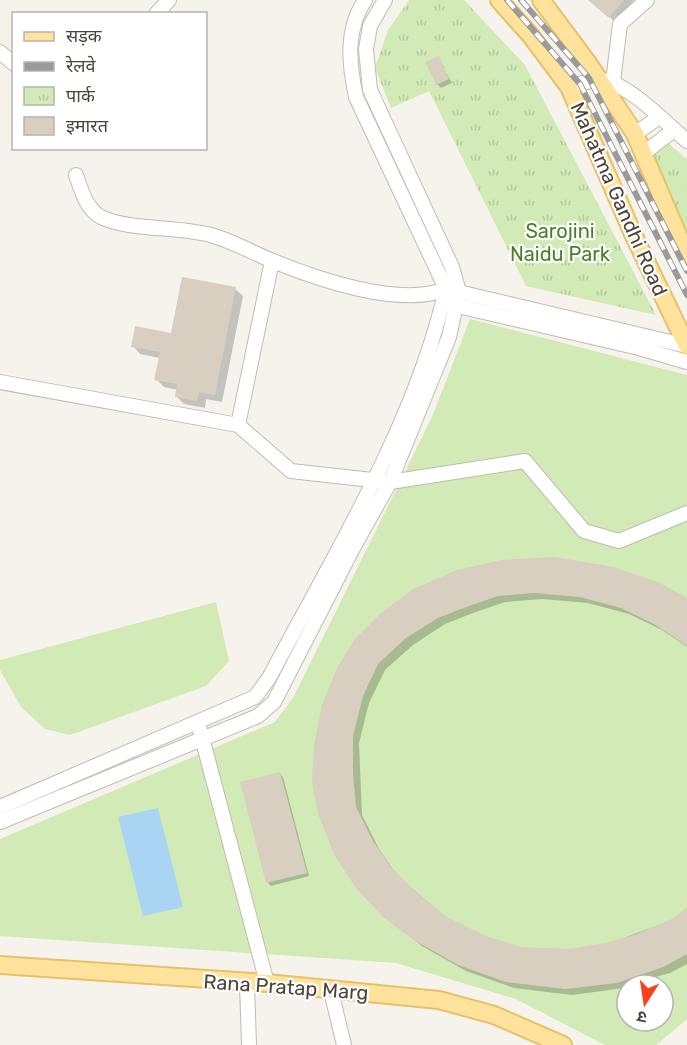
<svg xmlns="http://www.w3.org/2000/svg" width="687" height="1045" font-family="Rubik,'Noto Sans Devanagari',sans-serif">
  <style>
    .green { fill: #d2eab5; fill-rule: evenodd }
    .park { fill: url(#park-tufts) }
    .water { fill: #a9d4f2 }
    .shadow { fill: #0003 }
    .building { fill: #d8cfc1 }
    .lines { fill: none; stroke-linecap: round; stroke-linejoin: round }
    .minor-casing { stroke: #c2bbae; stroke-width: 16 }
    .major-casing { stroke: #e6c16a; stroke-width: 20 }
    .minor { stroke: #fff; stroke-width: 14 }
    .major { stroke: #ffe39c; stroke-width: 16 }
    .rail-casing { stroke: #9a9a9a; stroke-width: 6 }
    .rail { stroke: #fff; stroke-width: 4; stroke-dasharray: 11; stroke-linecap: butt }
    .labels { text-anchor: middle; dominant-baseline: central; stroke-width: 4.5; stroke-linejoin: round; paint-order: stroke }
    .street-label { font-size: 20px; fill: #4b4439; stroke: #fff }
    .park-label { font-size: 20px; fill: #4a7f2a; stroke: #fff }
  </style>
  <defs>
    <pattern id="park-tufts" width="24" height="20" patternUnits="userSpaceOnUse" patternTransform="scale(1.5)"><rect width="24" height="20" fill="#d2eab5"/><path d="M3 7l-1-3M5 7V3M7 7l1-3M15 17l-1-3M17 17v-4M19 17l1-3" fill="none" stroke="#b6ca9c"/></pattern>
  </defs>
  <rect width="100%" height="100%" fill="#f6f3ec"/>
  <g class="green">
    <path d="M470,319L687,375V1019L656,1045H605L516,999L396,963L0,936V839L275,722L293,698L432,417ZM627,985H663V1021H627Z"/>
    <path d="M216,602L229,661L206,686L70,735L45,729L21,707L0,670V660Z"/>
  </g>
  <g class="park">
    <path d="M409,0H464L525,65L656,315L526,286L429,91L391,108L375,68L388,30Z"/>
    <path d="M669,144L687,159V235L654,153Z"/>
  </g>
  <path class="water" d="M158,808L183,907L143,916L118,817Z"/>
  <g class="shadow">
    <path d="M591,0H634L615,22Z"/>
    <path d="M438,58L452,83L441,88L437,84Z"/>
    <path d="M235,289L243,296L222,402L206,399L205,408L184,404L176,396L178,390L164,387L156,379L160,358L140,354L133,346L172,335Z"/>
    <path d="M457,572L687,600V647L662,630L629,614L588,603L542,599L505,602L473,613L445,624L413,645L385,670L369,703L359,743L362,815L379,849L397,875L446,918L485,938L520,948L567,951L607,944L675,919L687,909V964L670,973L627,985L624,988L572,995L514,988L466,971L422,946L385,917L324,706Z"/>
    <path d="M280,774L283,777L309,876L271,886L268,883Z"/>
  </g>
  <g class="building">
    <path d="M588,0H624L609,18Z"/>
    <path d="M439,56L449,79L436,85L425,62Z"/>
    <path d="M182,277L236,287L215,395L199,392L197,401L175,397L177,384L154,380L160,352L131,347L135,326L171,333Z"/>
    <path d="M555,557L614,567L660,583L687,598V646L654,624L621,608L580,597L534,593L498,596L466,607L438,618L406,638L378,664L363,696L353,736V773L356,807L373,841L391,867L417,893L447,917L486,936L521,947L567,949L606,943L637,934L674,918L687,907V954L663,967L617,983L565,989L506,982L458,965L414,940L384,918L356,888L335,856L318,814L312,783L314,745L322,705L337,668L355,639L381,613L413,589L457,570L501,560Z"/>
    <path d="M280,772L307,873L266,883L240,782Z"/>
  </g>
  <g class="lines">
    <g class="minor-casing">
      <g id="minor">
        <path d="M156,14L169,0"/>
        <path d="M0,52L14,64"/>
        <path d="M613,82L620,24L647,0"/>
        <path d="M569,87C579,84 592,79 602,80C629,84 666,123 687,141"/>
        <path d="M635,134L659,117"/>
        <path d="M644,153L674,130"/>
        <path d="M76,175C81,189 86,209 101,217C129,231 182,226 214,236C234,242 253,253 273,261C317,279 400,308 446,289L687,346"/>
        <path d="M449,304L639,348L687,362"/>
        <path d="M0,382L238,425L291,471L390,482L525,461L584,531L619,541L687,513"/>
        <path d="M238,425L272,261"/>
        <path d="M200,730L267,983"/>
        <path d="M0,807L255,697L269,678C334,555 415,425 446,289L356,97C349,64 345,30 365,0"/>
        <path d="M0,822L258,716L274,702L353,548L390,482L449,337L459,292L452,267L370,90L366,49L370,26L385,0"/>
        <path d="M247,984L249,1045"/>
        <path d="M331,991L344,1045"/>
      </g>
    </g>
    <g class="major-casing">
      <g id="major">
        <path d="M499,0L531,36L569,87L633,234L687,346"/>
        <path d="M541,0L588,63L635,134L687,256"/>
        <path d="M0,965L267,983L439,1000L494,1015L563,1045"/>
      </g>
    </g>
    <use href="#minor" class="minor"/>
    <use href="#major" class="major"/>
    <g class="rail-casing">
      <g id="rail">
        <path d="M507,0L580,84L687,295"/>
        <path d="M521,0L589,78L687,271"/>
      </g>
    </g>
    <use href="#rail" class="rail"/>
  </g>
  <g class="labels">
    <g class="street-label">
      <text transform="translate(619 199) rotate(66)">Mahatma Gandhi Road</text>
      <text transform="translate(286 987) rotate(4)">Rana Pratap Marg</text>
    </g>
    <g class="park-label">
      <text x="560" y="231">Sarojini<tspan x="560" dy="23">Naidu Park</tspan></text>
    </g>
  </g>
  <rect x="12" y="12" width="195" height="138" fill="#ffffff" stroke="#b7b4b0" stroke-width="1.5"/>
  <rect x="24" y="32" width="30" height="9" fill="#ffe39c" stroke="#b7b4b0" stroke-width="1.5"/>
  <text x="66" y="42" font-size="18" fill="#4b4439">सड़क</text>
  <rect x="24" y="62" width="30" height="9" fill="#9a9a9a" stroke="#b7b4b0" stroke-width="1.5"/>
  <text x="66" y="72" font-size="18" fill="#4b4439">रेलवे</text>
  <rect x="24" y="87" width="30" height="18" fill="url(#park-tufts)" stroke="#b7b4b0" stroke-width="1.5"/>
  <text x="66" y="102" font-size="18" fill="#4b4439">पार्क</text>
  <rect x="24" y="117" width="30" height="18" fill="#d8cfc1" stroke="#b7b4b0" stroke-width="1.5"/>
  <text x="66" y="132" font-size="18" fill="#4b4439">इमारत</text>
  <g transform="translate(645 1003) rotate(192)"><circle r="28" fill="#ffffff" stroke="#b7b4b0" stroke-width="1.5"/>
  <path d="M0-4.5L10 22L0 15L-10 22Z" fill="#fc3f1d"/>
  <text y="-9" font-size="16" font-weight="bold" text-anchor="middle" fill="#4b4439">उ</text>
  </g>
</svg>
